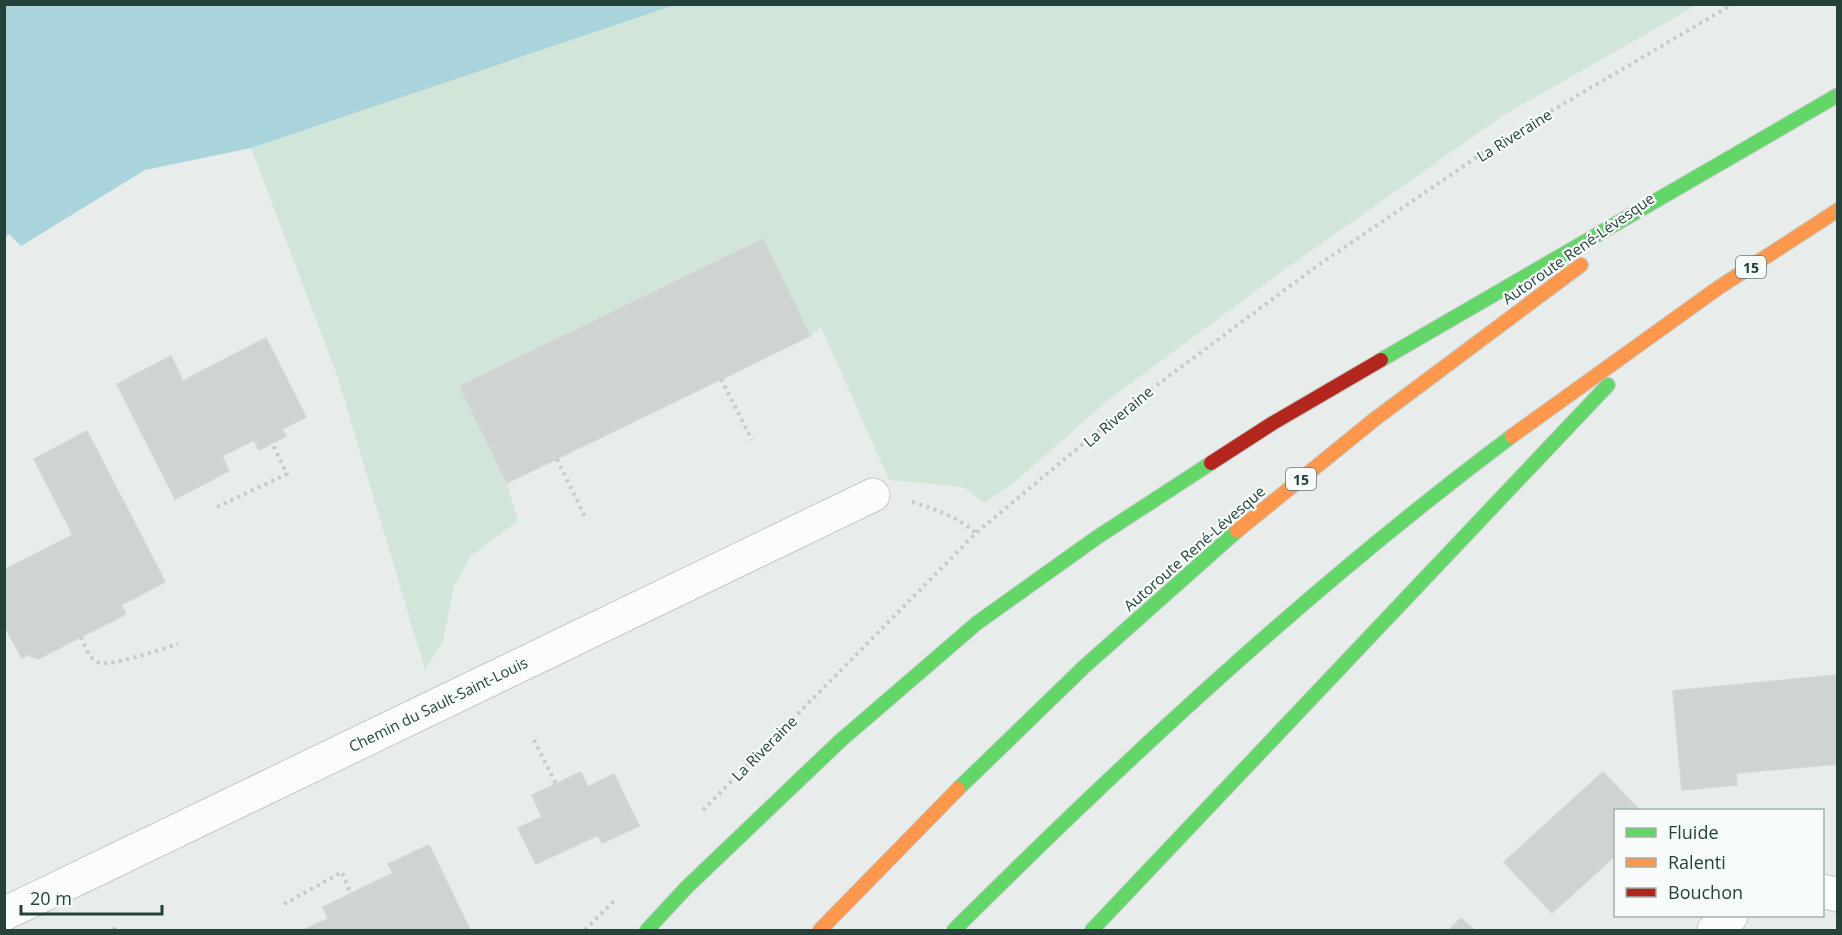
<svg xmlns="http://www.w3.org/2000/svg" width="1842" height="935" font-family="'Open Sans',sans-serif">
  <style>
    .green { fill: #d1e6d8 }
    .water { fill: #a9d4db }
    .building { fill: #cfd4d2; stroke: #d1d6d4; stroke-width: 1.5 }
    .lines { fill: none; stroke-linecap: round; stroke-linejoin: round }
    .street-casing { stroke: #c5cac8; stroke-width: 35 }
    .fast-casing { stroke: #c3ccc9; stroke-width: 16 }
    .slow-casing { stroke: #c3ccc9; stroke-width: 16 }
    .jam-casing { stroke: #c3ccc9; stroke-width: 16 }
    .path { stroke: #c3ccca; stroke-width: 4; stroke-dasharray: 3 4.5; stroke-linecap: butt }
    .street { stroke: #fcfcfc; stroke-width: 33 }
    .fast { stroke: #63d668; stroke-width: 14 }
    .slow { stroke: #ff974d; stroke-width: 14 }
    .jam { stroke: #b3261e; stroke-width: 14 }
    .labels { text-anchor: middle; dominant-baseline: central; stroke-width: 4.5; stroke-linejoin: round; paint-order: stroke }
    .shield { fill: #f7fbf9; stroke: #637a73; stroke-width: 1.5 }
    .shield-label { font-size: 14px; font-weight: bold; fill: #24423a }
    .street-label { font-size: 15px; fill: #24423a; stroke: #f7fbf9 }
  </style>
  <rect width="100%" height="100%" fill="#e8edeb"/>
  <path class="green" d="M675,5H1697L1502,116L1277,275L1107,401L1018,479L985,503L963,487L889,480L821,327L810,336L763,239L461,386L507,483L518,521L470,557L454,587L443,641L425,670L337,375L251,148Z"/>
  <path class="water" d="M5,4H675V5L251,148L145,170L21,246L9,234L5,237Z"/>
  <g class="building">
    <path d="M763,239L810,336L507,483L460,386Z"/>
    <path d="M266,338L306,417L282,429L286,436L259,450L254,440L222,456L229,471L175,499L117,384L171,356L183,381Z"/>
    <path d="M87,431L165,582L121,605L126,614L38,659L28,655L22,658L4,625V570L73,535L34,459Z"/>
    <path d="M1838,675V764L1736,773L1737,785L1682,790L1673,691Z"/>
    <path d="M581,772L588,787L614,774L639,826L602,843L598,835L536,864L518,828L542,817L532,795Z"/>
    <path d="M1603,772L1639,810H1616V855L1552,913L1504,862Z"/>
    <path d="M429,845L470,930H303L328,919L323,907L393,873L388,864Z"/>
    <path d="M1461,918L1474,930H1449Z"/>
  </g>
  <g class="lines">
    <g class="street-casing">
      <g id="street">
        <path d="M1822,891L1838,895"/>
        <path d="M4,914L873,495"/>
        <path d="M1714,930L1731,916"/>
      </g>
    </g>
    <g class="fast-casing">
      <g id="fast">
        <path d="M1381,360L1838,95"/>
        <path d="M958,789L1085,666L1237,531"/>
        <path d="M647,930L687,887L840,741L977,623L1096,538L1211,463"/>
        <path d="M954,930C1130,755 1313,585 1512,436"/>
        <path d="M1092,930L1608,385"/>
      </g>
    </g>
    <g class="slow-casing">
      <g id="slow">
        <path d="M1512,436L1718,288L1838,210"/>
        <path d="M1237,531L1375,419L1581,265"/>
        <path d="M820,930L958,789"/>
      </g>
    </g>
    <g class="jam-casing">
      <path id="jam" d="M1211,463L1273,423L1381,360"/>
    </g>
    <g class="path">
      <path d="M721,379L752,440"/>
      <path d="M557,459L585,517"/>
      <path d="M912,502C937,510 956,516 976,533"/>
      <path d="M217,507L287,474L272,443"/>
      <path d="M81,637C85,646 89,660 100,663C113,666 162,649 178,644"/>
      <path d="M534,740L556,784"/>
      <path d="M703,810L976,533L1126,408L1317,266L1502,140L1733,4"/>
      <path d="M284,904L342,872L350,893"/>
      <path d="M114,930L117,923"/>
      <path d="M585,930L616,899"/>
    </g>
    <use href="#street" class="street"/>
    <use href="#fast" class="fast"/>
    <use href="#slow" class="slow"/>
    <use href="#jam" class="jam"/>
  </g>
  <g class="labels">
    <g class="shield">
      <rect x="1736" y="256" width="30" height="22" rx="4.5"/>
      <rect x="1286" y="468" width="30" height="22" rx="4.5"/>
    </g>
    <g class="shield-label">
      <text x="1751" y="267">15</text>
      <text x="1301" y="479">15</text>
    </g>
    <g class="street-label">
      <text transform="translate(1514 135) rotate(-32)">La Riveraine</text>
      <text transform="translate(1578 248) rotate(-35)">Autoroute René-Lévesque</text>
      <text transform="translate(1118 416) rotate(-40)">La Riveraine</text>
      <text transform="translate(1194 548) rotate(-41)">Autoroute René-Lévesque</text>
      <text transform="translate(438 704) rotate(-26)">Chemin du Sault-Saint-Louis</text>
      <text transform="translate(764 748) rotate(-45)">La Riveraine</text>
    </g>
  </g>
  <rect width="1842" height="935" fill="none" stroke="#24423a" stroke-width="12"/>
  <rect x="1614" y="809" width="210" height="108" fill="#f7fbf9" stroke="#a3b1ad" stroke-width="1.5"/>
  <rect x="1626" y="828" width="30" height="9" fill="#63d668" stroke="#a3b1ad" stroke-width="1.5"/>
  <text x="1668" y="839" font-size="18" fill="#24423a">Fluide</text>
  <rect x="1626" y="858" width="30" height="9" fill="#ff974d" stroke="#a3b1ad" stroke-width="1.5"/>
  <text x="1668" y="869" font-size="18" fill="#24423a">Ralenti</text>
  <rect x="1626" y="888" width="30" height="9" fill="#b3261e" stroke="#a3b1ad" stroke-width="1.5"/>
  <text x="1668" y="899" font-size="18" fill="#24423a">Bouchon</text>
  <path d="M21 905v9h141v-9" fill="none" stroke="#24423a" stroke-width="3"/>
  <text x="30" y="905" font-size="18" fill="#24423a" stroke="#f7fbf9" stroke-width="4.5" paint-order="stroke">20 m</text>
</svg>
